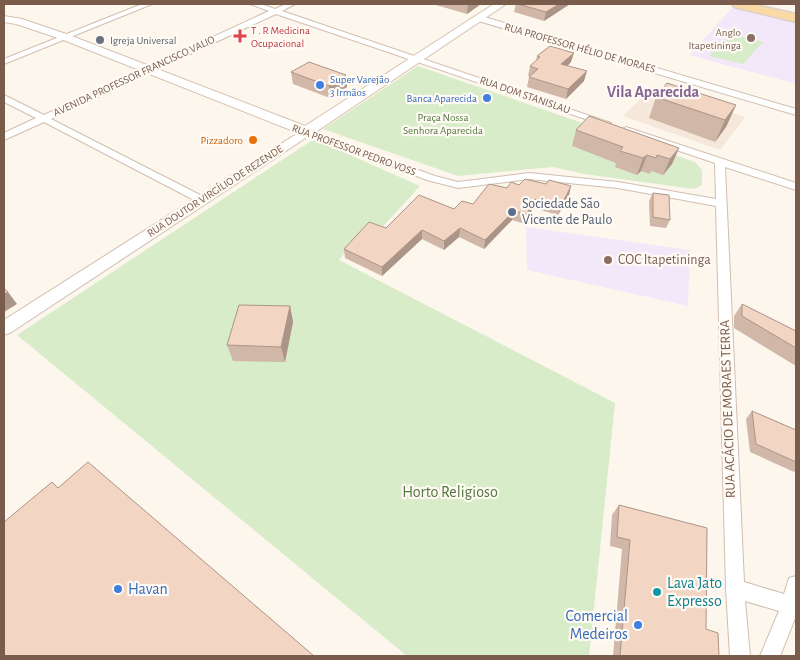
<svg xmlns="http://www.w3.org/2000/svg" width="800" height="660" font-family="'Alegreya Sans',sans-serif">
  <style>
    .residential { fill: #f5e8da }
    .education { fill: #f3e8fa }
    .green { fill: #d8ecc9 }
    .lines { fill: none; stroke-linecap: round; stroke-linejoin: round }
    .minor-casing { stroke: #d1beb0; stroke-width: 2 }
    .tertiary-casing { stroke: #d1beb0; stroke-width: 2 }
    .secondary-casing { stroke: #d6c0b0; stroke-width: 2 }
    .primary-casing { stroke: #dad1cd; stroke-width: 3 }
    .minor { fill: #fff; fill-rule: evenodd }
    .tertiary { fill: #fff; fill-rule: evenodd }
    .secondary { fill: #fff; fill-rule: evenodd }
    .primary { fill: #fbd9a5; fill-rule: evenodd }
    .wall { fill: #d1b7a8 }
    .shaded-wall { fill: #aa9588 }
    .building { fill: #f3d5c3; stroke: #aa9588 }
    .health-dot { fill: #e0444e; stroke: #fffaf3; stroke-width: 2 }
    .education-dot { fill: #8d6e63; stroke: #fffaf3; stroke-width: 2 }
    .worship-dot { fill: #6b7280; stroke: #fffaf3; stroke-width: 2 }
    .shop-dot { fill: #3f7fe0; stroke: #fffaf3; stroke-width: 2 }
    .food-dot { fill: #e8710a; stroke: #fffaf3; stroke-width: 2 }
    .service-dot { fill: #5c6f8a; stroke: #fffaf3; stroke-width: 2 }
    .culture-dot { fill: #0f9aa8; stroke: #fffaf3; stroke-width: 2 }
    .labels { text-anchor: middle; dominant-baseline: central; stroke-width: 4.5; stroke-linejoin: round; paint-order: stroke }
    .far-health-label { font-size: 11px; fill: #be3a42; stroke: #fffaf3; text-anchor: start }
    .far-education-label { font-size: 11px; fill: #785e54; stroke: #fffaf3; text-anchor: end }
    .far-worship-label { font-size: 11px; fill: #5b616d; stroke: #fffaf3; text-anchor: start }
    .far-street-label { font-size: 11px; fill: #7a5c4d; stroke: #fffaf3 }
    .far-shop-label { font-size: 11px; fill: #366cbe; stroke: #fffaf3; text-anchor: start }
    .far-park-label { font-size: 11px; fill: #537a41; stroke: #fffaf3 }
    .far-food-label { font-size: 11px; fill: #c56008; stroke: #fffaf3; text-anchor: end }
    .service-label { font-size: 14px; fill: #4e5e75; stroke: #fffaf3; text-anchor: start }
    .education-label { font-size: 14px; fill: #785e54; stroke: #fffaf3; text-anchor: start }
    .street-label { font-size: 14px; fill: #7a5c4d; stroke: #fffaf3 }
    .far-district-label { font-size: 16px; font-weight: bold; fill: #846695; stroke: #fffaf3 }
    .near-park-label { font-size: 16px; fill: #537a41; stroke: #fffaf3 }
    .near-culture-label { font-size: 16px; fill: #0d838f; stroke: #fffaf3; text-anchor: start }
    .near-shop-label { font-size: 16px; fill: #366cbe; stroke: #fffaf3; text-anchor: start }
  </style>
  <rect width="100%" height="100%" fill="#fdf6ec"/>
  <path class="residential" d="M652,87L745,117L720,150L623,116Z"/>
  <g class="education">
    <path d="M735,5L796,20V84L689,55Z"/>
    <path d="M526,227L690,250L688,306L527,270Z"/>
  </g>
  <g class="green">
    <path d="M732,34L763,42L743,64L709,56Z"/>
    <path d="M418,66L695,162L702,170V185L694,189L584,174L553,167L458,176L323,129Z"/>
    <path d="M314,139L420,186L377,233L366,227L339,260L615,403L589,656H407L17,335Z"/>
  </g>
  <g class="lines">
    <g class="minor-casing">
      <g id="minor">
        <path d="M142,4H152L4,64V59Z"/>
        <path d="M250,4H261L275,9L286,4H295L282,11L611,123L606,126L603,125L276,14L51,119L204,197L206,199L204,201H196L44,122L4,140V133L36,118L4,102V95L44,115L269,11Z"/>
        <path d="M475,16H481L796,109V115L475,20Z"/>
        <path d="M626,127L796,183V190L725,167L744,582L784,594L789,578L796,576V616L780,656H760L779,611L745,601L750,656H730L726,589L716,206L618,188L529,179L458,188L427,180L301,132L303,130H309L435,176L458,182L529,173L618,182L716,199L715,163L623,132L621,130Z"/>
      </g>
    </g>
    <g class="tertiary-casing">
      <path id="tertiary" d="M306,128L310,129L312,132L310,135L10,333L4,335V320Z"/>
    </g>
    <g class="secondary-casing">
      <path id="secondary" d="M494,4H506L311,135L306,136L61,39L16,24L4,22V16L22,19L69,35L305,126Z"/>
    </g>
    <g class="primary-casing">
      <path id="primary" d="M732,4H752L796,14V22L734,7Z"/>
    </g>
    <use href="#minor" class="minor"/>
    <use href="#tertiary" class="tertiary"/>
    <use href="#secondary" class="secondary"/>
    <use href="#primary" class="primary"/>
  </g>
  <g class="wall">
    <path d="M436,4H481L467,14L436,5Z"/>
    <path d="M516,4H570L544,21L514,12Z"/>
    <path d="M537,56L571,62L568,66L584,81L566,99L527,87L529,77L530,76H528L530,66L536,61Z"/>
    <path d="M291,72L346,75L347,87L330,98L293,84Z"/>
    <path d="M656,97L736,105L726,127L715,142L649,118Z"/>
    <path d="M576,130L679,148L672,164L663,175L651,171L650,174L641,171L637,175L615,167L616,163L572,146Z"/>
    <path d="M519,185L569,195L558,215L533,208L525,224L512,220L484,249L459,237L444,250L422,239L382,276L345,258L344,249L386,228L473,204L507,188Z"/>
    <path d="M653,193L670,220L666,228L650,226L649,201Z"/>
    <path d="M742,304L796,331V366L734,328V316Z"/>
    <path d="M290,306L293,322L285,362L233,361L227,345Z"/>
    <path d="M752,411L796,430V470L794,472L750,452L746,419Z"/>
    <path d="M619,505L706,629L719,656H613L622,549L610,546L612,515Z"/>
  </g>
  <g class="shaded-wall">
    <path d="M468,4H481L467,14Z"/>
    <path d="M559,4H570L544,21L546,12Z"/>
    <path d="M574,53L571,62L559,73L561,64Z"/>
    <path d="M587,71L584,81L566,99L568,89Z"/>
    <path d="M346,75L347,87L330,98L329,86Z"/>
    <path d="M736,105L726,127L715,142L725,120Z"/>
    <path d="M679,148L672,164L663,175L670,159Z"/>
    <path d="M647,155L641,171L637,175L643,158Z"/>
    <path d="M571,186L569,195L558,215L561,206Z"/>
    <path d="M535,199L533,208L525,224L527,214Z"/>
    <path d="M514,211L512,220L484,249L485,240Z"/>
    <path d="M460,228L459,237L444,250V241Z"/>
    <path d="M422,230V239L382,276V267Z"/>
    <path d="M8,292L17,304L4,312V294Z"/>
    <path d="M290,306L293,322L285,362L281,347Z"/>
  </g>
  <g class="building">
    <path d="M518,4H559L546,12Z"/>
    <path d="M550,46L574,53L561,64L587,71L568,89L529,77L538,69L530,66L540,57L537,56Z"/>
    <path d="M309,62L346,75L329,86L291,72Z"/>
    <path d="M667,83L736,105L725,120L656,97Z"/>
    <path d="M589,116L679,148L670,159L657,155L656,158L647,155L643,158L620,151L623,147L576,130Z"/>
    <path d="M525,179L546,184L549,180L571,186L561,206L535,199L527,214L514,211L485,240L460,228L444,241L422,230L382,267L344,249L369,222L386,228L419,195L454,209L462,201L473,204L489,184L507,188L511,182L519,185Z"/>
    <path d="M653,193L669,195L670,220L653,217Z"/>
    <path d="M4,288L8,292L4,294Z"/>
    <path d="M742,304L796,331V348L742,316Z"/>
    <path d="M239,305L290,306L281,347L227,345Z"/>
    <path d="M752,411L796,430V462L756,444Z"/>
    <path d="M88,462L314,656H4V522L52,482L58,488Z"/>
    <path d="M619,505L707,528L706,629L718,633L719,656H620L630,540L617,537Z"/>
  </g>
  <path class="health-dot" d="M237.5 28.5h5v5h5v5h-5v5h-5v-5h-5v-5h5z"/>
  <g class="education-dot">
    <circle cx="751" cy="38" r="5"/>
    <circle cx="608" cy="260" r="5"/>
  </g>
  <circle class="worship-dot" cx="100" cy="40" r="5"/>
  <g class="shop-dot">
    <circle cx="320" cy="85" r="5"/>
    <circle cx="487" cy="98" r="5"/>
    <circle cx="118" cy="589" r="5"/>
    <circle cx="638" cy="625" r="5"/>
  </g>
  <circle class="food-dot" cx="253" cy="140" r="5"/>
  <circle class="service-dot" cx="512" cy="212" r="5"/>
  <circle class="culture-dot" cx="657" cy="592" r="5"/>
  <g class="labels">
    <g class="far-health-label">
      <text x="251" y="30">T . R Medicina<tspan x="251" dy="13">Ocupacional</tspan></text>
    </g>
    <g class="far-education-label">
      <text x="741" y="32">Anglo<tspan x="741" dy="13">Itapetininga</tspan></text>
    </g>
    <g class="far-worship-label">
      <text x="110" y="40">Igreja Universal</text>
    </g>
    <g class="far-street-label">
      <text transform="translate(580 48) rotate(16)">RUA PROFESSOR HÉLIO DE MORAES</text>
      <text transform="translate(134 76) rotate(-25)">AVENIDA PROFESSOR FRANCISCO VALIO</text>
      <text transform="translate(525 95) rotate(19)">RUA DOM STANISLAU</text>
      <text transform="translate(354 150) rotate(20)">RUA PROFESSOR PEDRO VOSS</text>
      <text transform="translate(215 191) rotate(-33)">RUA DOUTOR VIRGÍLIO DE REZENDE</text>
    </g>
    <g class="far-shop-label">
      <text x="330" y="79">Super Varejão<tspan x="330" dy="13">3 Irmãos</tspan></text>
      <text x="477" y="98" text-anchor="end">Banca Aparecida</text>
    </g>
    <g class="far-park-label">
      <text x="443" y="117">Praça Nossa<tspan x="443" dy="13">Senhora Aparecida</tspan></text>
    </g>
    <g class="far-food-label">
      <text x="243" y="140">Pizzadoro</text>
    </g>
    <g class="service-label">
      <text x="522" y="204">Sociedade São<tspan x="522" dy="16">Vicente de Paulo</tspan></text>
    </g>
    <g class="education-label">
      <text x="618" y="260">COC Itapetininga</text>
    </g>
    <g class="street-label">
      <text transform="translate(728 409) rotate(-92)">RUA ACÁCIO DE MORAES TERRA</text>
    </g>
    <g class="far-district-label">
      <text x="653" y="92">Vila Aparecida</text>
    </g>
    <g class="near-park-label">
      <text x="450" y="492">Horto Religioso</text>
    </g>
    <g class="near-culture-label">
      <text x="667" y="583">Lava Jato<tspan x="667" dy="18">Expresso</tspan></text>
    </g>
    <g class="near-shop-label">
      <text x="128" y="589">Havan</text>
      <text x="628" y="616" text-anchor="end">Comercial<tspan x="628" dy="18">Medeiros</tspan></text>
    </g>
  </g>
  <rect width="800" height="660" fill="none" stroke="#7a5c4d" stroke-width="10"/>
</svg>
